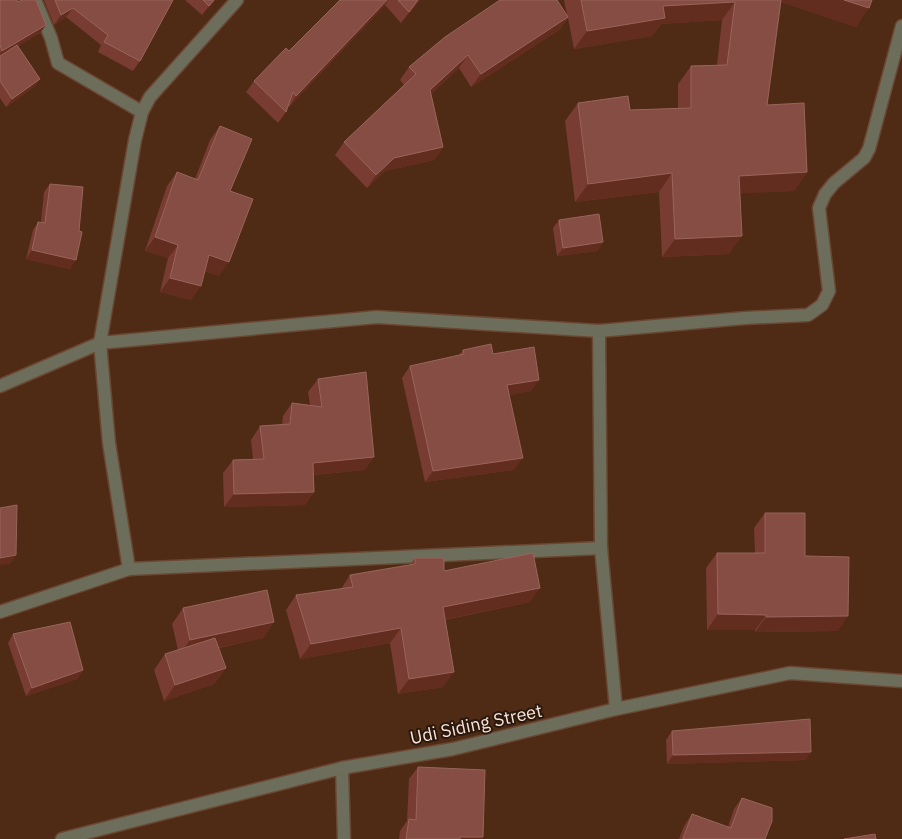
<svg xmlns="http://www.w3.org/2000/svg" width="902" height="839" font-family="'IBM Plex Sans',sans-serif">
  <style>
    .lines { fill: none; stroke-linecap: round; stroke-linejoin: round }
    .minor-casing { stroke: #6a4733; stroke-width: 15 }
    .minor { stroke: #6c6d5a; stroke-width: 12 }
    .wall { fill: #783c33 }
    .shaded-wall { fill: #622d1f }
    .building { fill: #864d45; stroke: #98655b }
    .labels { text-anchor: middle; dominant-baseline: central; stroke-width: 4; stroke-linejoin: round; paint-order: stroke }
    .street-label { font-size: 18px; fill: #fae2d5; stroke: #29180e }
  </style>
  <rect width="100%" height="100%" fill="#4f2a14"/>
  <g class="lines">
    <g class="minor-casing">
      <g id="minor">
        <path d="M35,0L51,38L58,63L142,112"/>
        <path d="M599,331L601,548L616,709"/>
        <path d="M0,386L100,343L377,317L599,331L745,318L808,315L822,305L829,291L819,208L825,194L834,183L864,158L869,149L902,26"/>
        <path d="M129,569L109,443L100,343L135,140L142,112L150,97L237,0"/>
        <path d="M0,612L129,569L601,548"/>
        <path d="M342,768L344,839"/>
        <path d="M62,839L342,768L453,749L616,709L790,673L902,681"/>
      </g>
    </g>
    <use href="#minor" class="minor"/>
  </g>
  <g class="wall">
    <path d="M0,0L18,2L46,25L40,33L18,46L40,79L34,87L6,107L0,98Z"/>
    <path d="M44,0H173L140,61L133,71L98,52L101,45L66,17L54,25Z"/>
    <path d="M185,0H215L202,15Z"/>
    <path d="M340,0H420L401,23L385,5L289,107L288,106L286,112L278,123L246,92L254,81L289,51Z"/>
    <path d="M564,0H872L856,27L781,2L767,105L807,172L794,191L740,193L729,254L662,257L659,192L575,202L565,121L578,103L630,110L678,108V84L691,66L717,65L722,20L661,24L652,36L574,49L568,18L559,30L471,87L459,68L431,94L443,147L434,160L385,171L367,188L335,155L344,142L404,85L400,80L409,67L567,15Z"/>
    <path d="M220,126L230,191L219,276L205,271L191,300L160,292L168,258L145,251L167,186L177,172L195,179L210,140Z"/>
    <path d="M50,184L70,269L26,259L33,230L38,222H41L44,192Z"/>
    <path d="M559,220L598,251L557,256L553,228Z"/>
    <path d="M463,350L493,354L531,391L509,395L514,470L425,482L402,378L410,366L459,355Z"/>
    <path d="M318,379L365,470L314,475V492L305,505L224,507L223,473L233,460L253,459L251,440L260,426L282,425L283,416L292,403L310,405L308,392Z"/>
    <path d="M765,513L805,556L838,631L755,632V630H707L706,568L717,553H755L754,528Z"/>
    <path d="M415,558L444,571L530,602L445,620L443,687L398,694L390,643L300,659L286,610L296,595L341,589L350,575L410,565Z"/>
    <path d="M183,608L274,622L263,638L219,648L226,668L214,684L164,701L154,670L165,654L178,650L172,624Z"/>
    <path d="M13,634L83,670L77,679L26,696L8,643Z"/>
    <path d="M672,731L806,760L667,764L666,740Z"/>
    <path d="M418,767L482,839H399L400,831L407,821L409,779Z"/>
    <path d="M742,798L765,839H679L684,826L692,814L728,827L734,809Z"/>
  </g>
  <g class="shaded-wall">
    <path d="M214,0H215L202,15L209,6Z"/>
    <path d="M387,0H388L385,5L289,107L296,96Z"/>
    <path d="M418,0H420L401,23L409,12Z"/>
    <path d="M774,0H844L869,8L856,27Z"/>
    <path d="M735,2L722,20L661,24L652,36L574,49L587,31L663,6Z"/>
    <path d="M73,8L66,17L54,25L61,15Z"/>
    <path d="M568,17L559,30L471,87L481,74Z"/>
    <path d="M46,25L40,33L0,57V54L2,51Z"/>
    <path d="M468,55L459,68L421,103L430,90Z"/>
    <path d="M40,79L34,87L6,107L12,99Z"/>
    <path d="M443,147L434,160L385,171L367,188L376,175L394,158Z"/>
    <path d="M807,172L794,191L726,194L739,176Z"/>
    <path d="M672,173L659,192L575,202L588,184Z"/>
    <path d="M742,236L729,254L662,257L675,239Z"/>
    <path d="M155,237L178,245L168,258L145,251Z"/>
    <path d="M603,242L598,251L557,256L563,248Z"/>
    <path d="M32,250L76,260L70,269L26,259Z"/>
    <path d="M209,255L229,262L219,276L199,269Z"/>
    <path d="M170,278L201,286L191,300L160,292Z"/>
    <path d="M539,380L531,391L498,397L507,385Z"/>
    <path d="M374,457L365,470L304,476L313,463Z"/>
    <path d="M523,458L514,470L425,482L433,471Z"/>
    <path d="M314,492L305,505L224,507L234,494Z"/>
    <path d="M16,555L10,564L0,565V558Z"/>
    <path d="M540,588L530,602L433,622L443,607Z"/>
    <path d="M718,614L766,615L755,630H707Z"/>
    <path d="M848,616L838,631L755,632L766,617Z"/>
    <path d="M274,622L263,638L179,656L190,640Z"/>
    <path d="M401,628L390,643L300,659L311,644Z"/>
    <path d="M226,668L214,684L164,701L175,685Z"/>
    <path d="M83,670L77,679L26,696L32,688Z"/>
    <path d="M454,672L443,687L398,694L409,679Z"/>
    <path d="M811,752L806,760L667,764L673,755Z"/>
    <path d="M460,837H483L482,839H459Z"/>
  </g>
  <g class="building">
    <path d="M0,0H17L18,2L21,0H36L46,25L2,51L0,45Z"/>
    <path d="M55,0H173L140,61L104,42L108,35L73,8L61,15Z"/>
    <path d="M203,0H214L209,6Z"/>
    <path d="M340,0H387L296,96L293,92L286,112L254,81L286,48L289,51Z"/>
    <path d="M398,0H418L409,12Z"/>
    <path d="M500,0H557L568,17L481,74L468,55L430,90L443,147L394,158L376,175L344,142L416,74L409,67L445,37Z"/>
    <path d="M581,0H781L767,105L804,103L807,172L739,176L742,236L675,239L672,173L588,184L578,103L628,96L630,110L691,108V66L727,65L735,2L663,6L665,18L587,31Z"/>
    <path d="M844,0H872L869,8Z"/>
    <path d="M17,45L40,79L12,99L0,81V56Z"/>
    <path d="M220,126L252,139L230,191L253,199L229,262L209,255L201,286L170,278L178,245L155,237L177,172L198,180Z"/>
    <path d="M50,184L83,187L79,231L82,232L76,260L32,250L38,222L45,223Z"/>
    <path d="M599,214L603,242L563,248L559,220Z"/>
    <path d="M491,344L493,354L534,347L539,380L507,385L523,458L433,471L410,366L464,354L463,350Z"/>
    <path d="M366,372L374,457L313,463L314,492L234,494L233,460L264,459L260,426L290,424L292,403L322,407L318,379Z"/>
    <path d="M17,505L16,555L0,558V508Z"/>
    <path d="M765,513H805V556L849,557L848,616L766,617V615L718,614L717,553H765Z"/>
    <path d="M533,553L540,588L443,607L454,672L409,679L401,628L311,644L296,595L353,587L350,575L415,564V558H444V571Z"/>
    <path d="M267,590L274,622L190,640L183,608Z"/>
    <path d="M70,622L83,670L32,688L13,634Z"/>
    <path d="M215,638L226,668L175,685L165,654Z"/>
    <path d="M810,719L811,752L673,755L672,731Z"/>
    <path d="M418,767L485,770L483,837H460V839H406L409,819L416,820Z"/>
    <path d="M742,798L772,808V821L765,839H683L692,814L731,828Z"/>
    <path d="M875,834L876,839H844Z"/>
  </g>
  <g class="labels">
    <g class="street-label">
      <text transform="translate(476 724) rotate(-12)">Udi Siding Street</text>
    </g>
  </g>
</svg>
